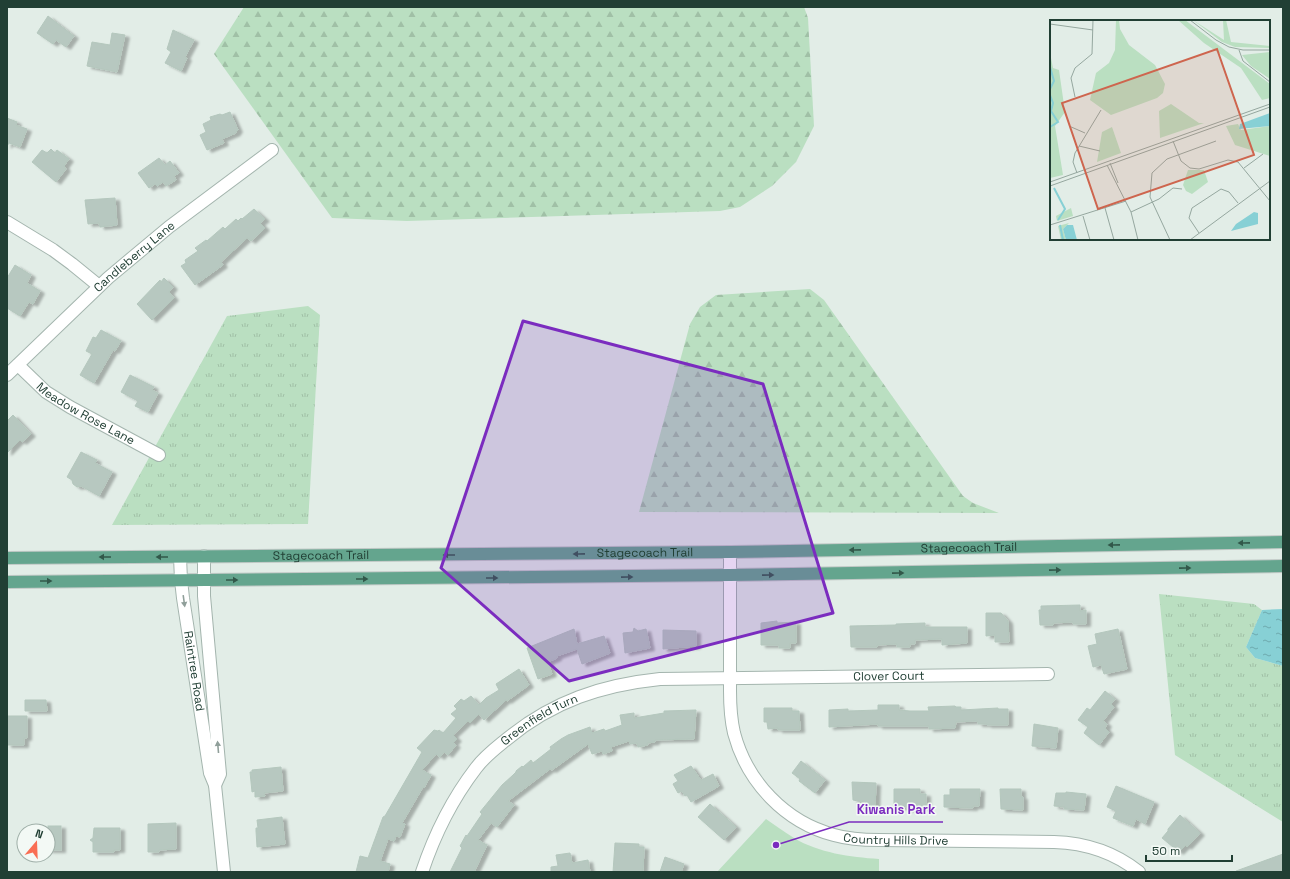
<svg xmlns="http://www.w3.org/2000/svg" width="1290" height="879" font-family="'Space Grotesk',sans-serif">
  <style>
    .grass { fill: url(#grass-tufts) }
    .forest { fill: url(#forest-firs) }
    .park { fill: #badfc1 }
    .water { fill: url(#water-ripples) }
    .building { fill: #b7c8c0; stroke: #b4c7bd; filter: url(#shadow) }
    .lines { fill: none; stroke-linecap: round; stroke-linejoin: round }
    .street-casing { stroke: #a4b5ae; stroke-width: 14 }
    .primary-casing { stroke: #c1c9c6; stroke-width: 14 }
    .street { stroke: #fff; stroke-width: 12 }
    .primary { stroke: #64a58e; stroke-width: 12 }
    .oneway { fill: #32584a }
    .oneway2 { fill: #909f9a }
    .marked { fill: #7b2cbf; fill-opacity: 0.2; stroke: #7b2cbf; stroke-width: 3; stroke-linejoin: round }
    .labels { text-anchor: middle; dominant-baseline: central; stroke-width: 3; stroke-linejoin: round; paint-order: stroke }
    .street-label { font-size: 12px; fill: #213f34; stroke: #f3f9f5 }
    .inset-river { fill: none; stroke: #87d0d5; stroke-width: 2 }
    .inset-road { fill: none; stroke: #95a79f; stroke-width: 1 }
    .view { fill: #ce654e; fill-opacity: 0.15; stroke: #ce654e; stroke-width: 2 }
    .inset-edge { fill: none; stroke: #213f34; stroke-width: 2 }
    .leader { fill: none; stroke: #7b2cbf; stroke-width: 1.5 }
    .callout-dot { fill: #7b2cbf; stroke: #f3f9f5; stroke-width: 1.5 }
    .callout-label { font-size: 13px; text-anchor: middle; font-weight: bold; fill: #7b2cbf; stroke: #f3f9f5; stroke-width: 3; stroke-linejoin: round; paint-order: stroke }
  </style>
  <defs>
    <pattern id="grass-tufts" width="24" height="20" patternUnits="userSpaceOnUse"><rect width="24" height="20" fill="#badfc1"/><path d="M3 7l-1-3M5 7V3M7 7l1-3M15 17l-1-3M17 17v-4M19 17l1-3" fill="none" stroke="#a0c0a6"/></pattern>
    <pattern id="forest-firs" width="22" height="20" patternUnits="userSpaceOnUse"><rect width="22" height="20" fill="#badfc1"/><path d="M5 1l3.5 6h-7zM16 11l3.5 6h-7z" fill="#a0c0a6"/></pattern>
    <pattern id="water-ripples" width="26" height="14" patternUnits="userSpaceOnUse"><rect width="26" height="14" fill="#87d0d5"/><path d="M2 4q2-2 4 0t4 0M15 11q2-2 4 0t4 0" fill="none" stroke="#6eaaae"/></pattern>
    <filter id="shadow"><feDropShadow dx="4.5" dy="2.5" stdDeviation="1" flood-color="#0004"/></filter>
  </defs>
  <rect width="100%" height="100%" fill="#e2ede7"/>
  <g class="grass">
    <path d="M308,306L320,315L308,524L112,525L227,316Z"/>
    <path d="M1159,594L1254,604L1262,610L1246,647L1255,658L1283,666V822L1175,755Z"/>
  </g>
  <g class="forest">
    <path d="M244,7H804L808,18L814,126L796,162L772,186L740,207L720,211L407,221L332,218L214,54Z"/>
    <path d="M810,289L824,300L963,496L973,503L999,513L639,512L690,324L700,307L716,295Z"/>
  </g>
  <path class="park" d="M766,819C775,825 784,832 794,838C819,853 850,857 879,859V872H717Z"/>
  <path class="water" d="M1283,609V666L1255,658L1246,647L1262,610Z"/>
  <g class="building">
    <path d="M48,16L74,36L66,47L56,40L53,44L37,33Z"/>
    <path d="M173,30L194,40L185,57L187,58L181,71L165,63L171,52L167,49Z"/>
    <path d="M112,33L125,35L117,72L87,66L92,42L110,45Z"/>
    <path d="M230,112L238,130L236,132V133L222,139L224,143L207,150L200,135L206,132L203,124L211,120L210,117L220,114L222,115Z"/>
    <path d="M7,118L17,122L16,125L27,129L20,147L9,143L7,146Z"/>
    <path d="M51,149L55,153L57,150L69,159L64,166L66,169L56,182L32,162L42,150L47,153Z"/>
    <path d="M159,158L165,165L170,161L179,173L174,176L176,180L166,186L163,182L157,186L155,184L149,188L138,173Z"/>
    <path d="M115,198L117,225L100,227L99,223L88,224L85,200Z"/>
    <path d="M254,209L265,219L260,223L265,228L251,241L247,238L221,262L223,265L195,285L181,266L186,263L185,260L198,251L195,248L206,240L207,241L223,227L225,229L236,219L238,221L241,218L242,219Z"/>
    <path d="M15,265L31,275L27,283L40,291L33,304L29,302L20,316L7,308V278Z"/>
    <path d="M164,278L173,287L169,292L174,298L152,320L137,304L160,280L161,282Z"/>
    <path d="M101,330L121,341L115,351L113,350L94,383L80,375L92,354L86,351L93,337L96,338Z"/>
    <path d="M130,375L154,387L152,390L158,393L148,412L135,406L138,401L121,392Z"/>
    <path d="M13,415L31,434L22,442L20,440L7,453V421Z"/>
    <path d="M81,452L97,460L95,463L112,472L99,496L81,486L77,487L73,484L72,480L67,477Z"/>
    <path d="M1080,605V611L1086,610V624H1073V622L1053,623V625H1040L1039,610H1041V606Z"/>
    <path d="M986,613H1001L1008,621L1009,642H995V635L986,636Z"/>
    <path d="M777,621V623L796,622V643H790V648H779V645H761V623Z"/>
    <path d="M925,623V627H967V643L942,645V639L915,640V644H910V647H897V644L877,645V647H851L850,626L896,625V624Z"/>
    <path d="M634,628L638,631L646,629L650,648L625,653L623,633L633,632Z"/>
    <path d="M574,629L577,644L604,636L610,653L582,664L577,649L557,656V658L548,662L552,674L538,679L527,648Z"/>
    <path d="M1118,629L1127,669L1104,674L1101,665L1093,667L1088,646L1097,644L1095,634Z"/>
    <path d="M663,630L696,631V646L663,649Z"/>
    <path d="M519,669L529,685L507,701L506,700L484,720L479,714L470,723L468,721L453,735L457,739L453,743L456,745L448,755L444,752L440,757L436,754L422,770L431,775L424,788L423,787L402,823L405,824L400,837L396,836L394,841L388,839L380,861L390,864L388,872H356L360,856L368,858L383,817L385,816L422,752L417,748L434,730L438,731L439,730L443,733L456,718L451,714L457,709L454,706L461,699L464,701L471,696L479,705L486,698L499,690L496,684Z"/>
    <path d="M1105,691L1115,699L1111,704L1114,707L1103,721L1107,724L1105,728L1109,732L1099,745L1084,733L1088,727L1078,720L1087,708L1090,710Z"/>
    <path d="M25,700H46L47,711H25Z"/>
    <path d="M878,705H899V710L910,711H929L928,707L955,706L956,707H961V710L998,708V709H1008V725H987V724H978V722L976,721L956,722L955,728L929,729V726H878V724L829,727V710L848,709V711L878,710Z"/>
    <path d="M764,708H792V711H799L800,730H778V728L768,729L767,722H764Z"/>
    <path d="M696,710L694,739L655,740V742L647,743L648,745L638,747L637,743L630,744L629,741L611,747L612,751L603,754L602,751L592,754L588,744L552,770L550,769L508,801L514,805L497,827L491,823L478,840L487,845L474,872H450L462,848L460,846L466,835L467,836L482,814L480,812L502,785L513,775L516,772V771L522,766L523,767L531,760L533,763L551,749L550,747L561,739L568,735L590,727L592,733L604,729L605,731L622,725L620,715L634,713V718L664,713V711Z"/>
    <path d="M7,716H27V738H24V745H7Z"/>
    <path d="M1034,724L1058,728L1056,748L1032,746Z"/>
    <path d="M801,761L825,780L815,793L799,781L800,779L792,773Z"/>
    <path d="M691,766L701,780L713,774L719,786L691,802L687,795L685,796L682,791L678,793L673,784L678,781L674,775Z"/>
    <path d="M281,767L283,791L264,793L265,796L255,797V791L252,792L250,772H252V770Z"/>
    <path d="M852,782L876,783L875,809L862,808L863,802L853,800Z"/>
    <path d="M1116,786L1154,802L1145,824L1136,819L1133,826L1113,818L1116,811L1107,807Z"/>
    <path d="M894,789H920V794H926V808H920V809H907V807H900V805L894,804Z"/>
    <path d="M950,789H980L979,806H973V808L944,807V795H950Z"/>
    <path d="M1000,789H1021V797H1023V810L1001,809Z"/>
    <path d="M1066,792L1086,794L1084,810L1064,809L1065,807L1054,806L1056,793H1066Z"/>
    <path d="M710,804L736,827L724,840L698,817Z"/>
    <path d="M1180,815L1200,833L1187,847L1186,845L1179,852L1162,838L1168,831V829Z"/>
    <path d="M282,817L285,844L257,847L256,831V828H258L257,820Z"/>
    <path d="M176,823V849L159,850V852H148V824Z"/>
    <rect x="48" y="826" width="13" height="24"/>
    <path d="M94,828H120V850H114V852H93V842L90,840L93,838Z"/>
    <path d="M615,843L639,844V847H644L643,872H613Z"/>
    <path d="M570,853L572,863L588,860L590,872H551V867L558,866L556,855Z"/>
    <path d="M1283,854V872H1236V871Z"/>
    <path d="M665,857L684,864L681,872H660Z"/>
  </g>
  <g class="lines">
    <g class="street-casing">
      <g id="street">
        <path d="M7,222L53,250L72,264L99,286"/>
        <path id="s1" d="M18,365L46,392L70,407L159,455"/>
        <path id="s2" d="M7,375L108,278L169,227L272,150"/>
        <path id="s3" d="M730,552V691C730,705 731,720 734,733C747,782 785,822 834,835C848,839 864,840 879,840L1054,842C1086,843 1114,852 1139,872"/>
        <path d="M204,556V596L220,774L215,785"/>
        <path id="s4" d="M180,557L181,580L183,598L210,773L215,785L224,872"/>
        <path id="s5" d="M422,872C434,836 453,798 476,768C485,756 496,748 507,739C553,701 602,685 660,679L1048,674"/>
      </g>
    </g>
    <g class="primary-casing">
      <g id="primary">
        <path id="s6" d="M7,558L730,552L1283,542"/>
        <path d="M7,582L729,575L1283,566"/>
      </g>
    </g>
    <use href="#street" class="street"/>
    <use href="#primary" class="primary"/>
  </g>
  <defs><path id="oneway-solid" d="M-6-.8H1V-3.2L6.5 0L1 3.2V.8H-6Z"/></defs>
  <g class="oneway">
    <use href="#oneway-solid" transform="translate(1244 543) rotate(179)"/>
    <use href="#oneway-solid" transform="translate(1114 545) rotate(179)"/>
    <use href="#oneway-solid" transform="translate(855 550) rotate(179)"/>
    <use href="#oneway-solid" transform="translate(579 554) rotate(179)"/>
    <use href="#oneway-solid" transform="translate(449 555) rotate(180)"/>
    <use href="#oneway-solid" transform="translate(105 557) rotate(180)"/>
    <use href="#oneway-solid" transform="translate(162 557) rotate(180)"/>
    <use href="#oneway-solid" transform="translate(1185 568) rotate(-1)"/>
    <use href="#oneway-solid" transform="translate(1055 570) rotate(-1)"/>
    <use href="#oneway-solid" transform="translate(898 573) rotate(-1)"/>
    <use href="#oneway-solid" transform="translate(768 575) rotate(-1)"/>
    <use href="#oneway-solid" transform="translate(627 577) rotate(-1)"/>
    <use href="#oneway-solid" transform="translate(492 578)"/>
    <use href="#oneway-solid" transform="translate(362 579)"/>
    <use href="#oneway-solid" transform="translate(232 580)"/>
    <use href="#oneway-solid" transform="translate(46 581)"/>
  </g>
  <g class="oneway2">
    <use href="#oneway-solid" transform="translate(184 601) rotate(82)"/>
    <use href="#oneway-solid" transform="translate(218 747) rotate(-95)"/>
  </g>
  <path class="marked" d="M523,321L763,384L833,613L569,681L441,568Z"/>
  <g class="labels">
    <g class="street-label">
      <text stroke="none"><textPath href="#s2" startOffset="174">Candleberry Lane</textPath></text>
      <text stroke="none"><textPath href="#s1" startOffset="84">Meadow Rose Lane</textPath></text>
      <text stroke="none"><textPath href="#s6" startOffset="962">Stagecoach Trail</textPath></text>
      <text stroke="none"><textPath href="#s6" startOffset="638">Stagecoach Trail</textPath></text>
      <text stroke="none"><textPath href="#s6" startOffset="314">Stagecoach Trail</textPath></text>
      <text stroke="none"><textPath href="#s4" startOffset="115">Raintree Road</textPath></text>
      <text stroke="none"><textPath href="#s5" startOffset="556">Clover Court</textPath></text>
      <text stroke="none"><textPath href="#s5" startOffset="198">Greenfield Turn</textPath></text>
      <text stroke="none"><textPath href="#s3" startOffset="393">Country Hills Drive</textPath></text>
    </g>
  </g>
  <g transform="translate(1050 20)">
    <rect width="220" height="220" fill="#e2ede7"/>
    <path d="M143,0L174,20L173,0H176L181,22L220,26V28L185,27L172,22ZM220,32V59L201,46L192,35ZM188,104L191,110L220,106V136L185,125L176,106ZM62,107L71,133L47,142L52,112ZM21,188L23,196L7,201L6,196Z" fill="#badfc1"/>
    <path d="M66,0H69L70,9L79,25L105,45L115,64L113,73L107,78L61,95L40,80L46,53L59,43L65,30ZM128,0H135L220,64V78L212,80L191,48L154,23ZM0,33L3,48L9,50L15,92L5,106L13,155L0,158ZM121,84L149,103H154L110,118L109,91ZM19,203L13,209L16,220H11L8,206Z" fill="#badfc1"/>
    <path d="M138,150H154L158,162L142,174L136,171L133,165Z" fill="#badfc1"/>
    <path d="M220,93V106L189,109L190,104ZM204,192L208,193V204L181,211L186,204ZM17,205H23L27,220H16L13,209Z" fill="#87d0d5"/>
    <path class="inset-river" d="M0,47L4,61L0,69M0,75L3,83L1,91L8,102L0,107M4,168L15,189L8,200M10,205L13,220"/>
    <path class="inset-road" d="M140,0L166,20L179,27L193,30H220M0,4L43,10M189,30L193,41L220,62M25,77L21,58L25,48L42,34L43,0M19,106L35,113M123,121L131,141L140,148L149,149L178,140L188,142L220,181M29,126L50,131M60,143L68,163M57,145L81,192L88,220M194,148L213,134M27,153L23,142L25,133L51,90M0,162L220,84M0,166L220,87M55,188L64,220M81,192L109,179L123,168L132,169M33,196L40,220M0,205L76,181M149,213L139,198L142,188L171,169L179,172L188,183M120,220L100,177L102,153L117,139L166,121M140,220L220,161"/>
    <path class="view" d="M167,29L204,135L48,189L12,83Z"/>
    <rect width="220" height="220" class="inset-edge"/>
  </g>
  <path class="leader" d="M776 845L849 822H943"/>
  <circle class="callout-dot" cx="776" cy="845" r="4"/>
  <g class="callout-label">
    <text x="896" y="814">Kiwanis Park</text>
  </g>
  <rect width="1290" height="879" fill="none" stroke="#213f34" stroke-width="16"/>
  <g transform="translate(36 843) rotate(19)"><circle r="19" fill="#f3f9f5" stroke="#9fafa8"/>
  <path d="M0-3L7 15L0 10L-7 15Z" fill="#f96e54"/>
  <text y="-6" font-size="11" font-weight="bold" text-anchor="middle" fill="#213f34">N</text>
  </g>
  <path d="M1146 855v6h86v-6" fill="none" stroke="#213f34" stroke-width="2"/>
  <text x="1152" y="855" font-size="12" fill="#213f34" stroke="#f3f9f5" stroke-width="3" paint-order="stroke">50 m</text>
</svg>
